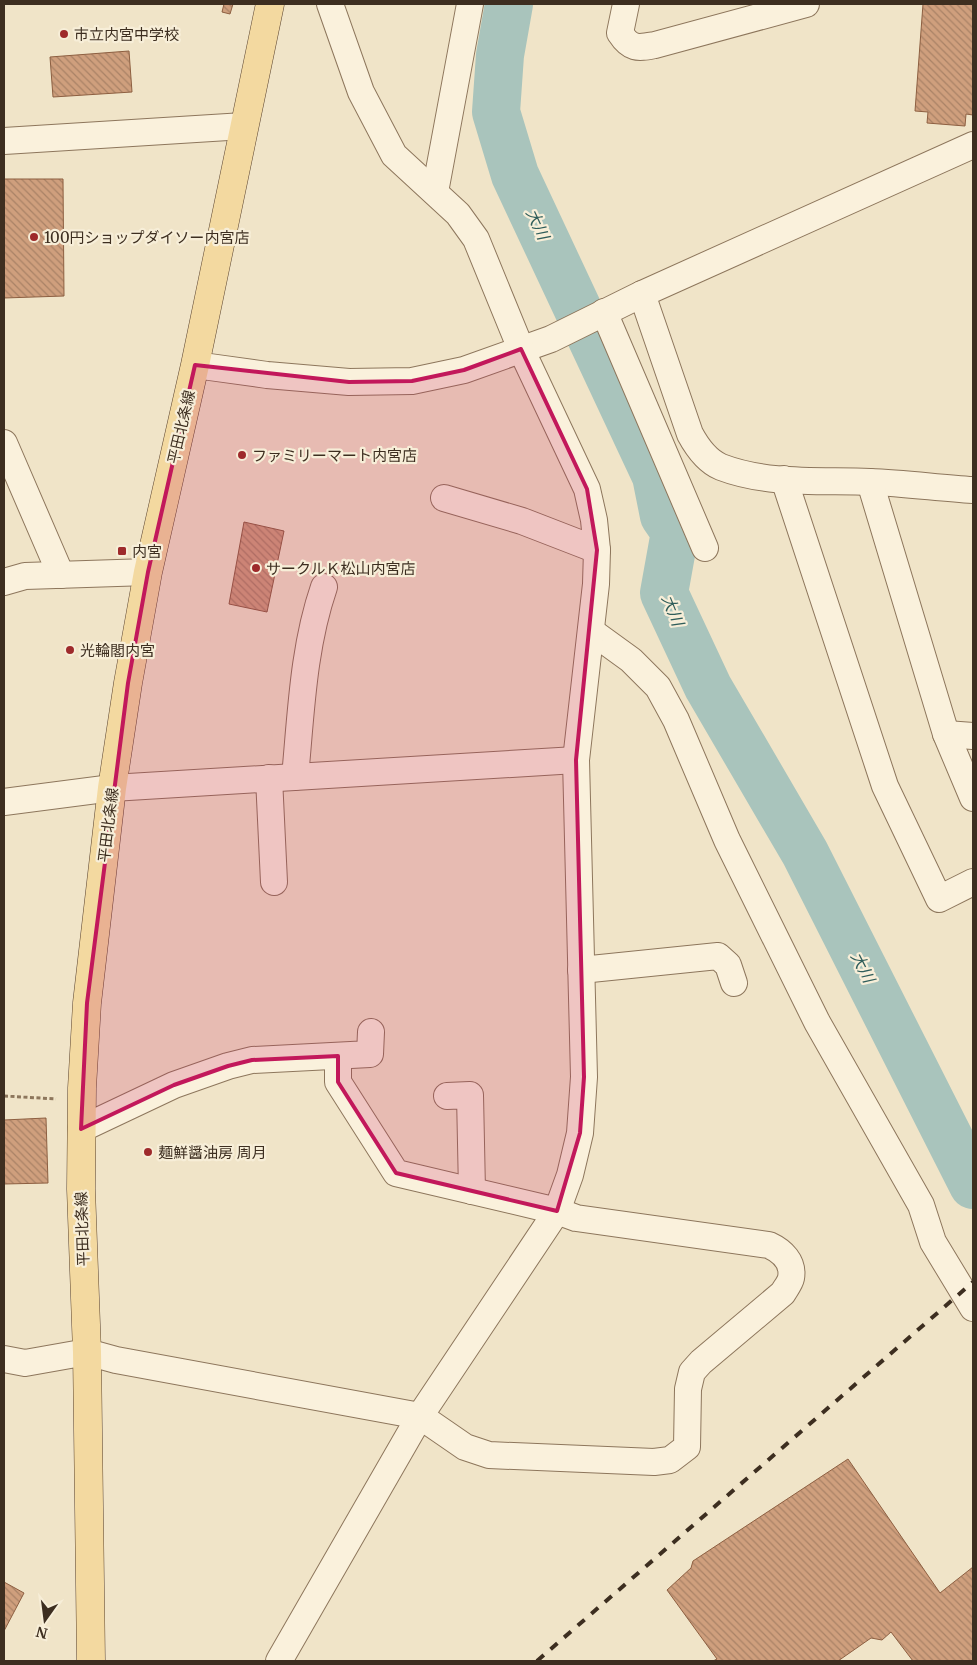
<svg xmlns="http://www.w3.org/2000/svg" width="977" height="1665" font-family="Merriweather,'Noto Sans JP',serif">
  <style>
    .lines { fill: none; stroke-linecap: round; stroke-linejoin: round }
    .river { stroke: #a9c4bc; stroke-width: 48 }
    .building { fill: url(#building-back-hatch); stroke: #8d5f41 }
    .minor-casing { stroke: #8d765c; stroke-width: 28 }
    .major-casing { stroke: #5b4430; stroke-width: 29 }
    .path { stroke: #8d765c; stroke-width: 3; stroke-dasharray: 4 2.5; stroke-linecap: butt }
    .minor { stroke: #faf1dc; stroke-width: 26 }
    .major { stroke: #f3d9a0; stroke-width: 28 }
    .rail { stroke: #3d2e20; stroke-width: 4; stroke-dasharray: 9 9; stroke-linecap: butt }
    .marked { fill: #c2185b; fill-opacity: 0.2; stroke: #c2185b; stroke-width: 4; stroke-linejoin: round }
    .poi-dot { fill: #9e2a2b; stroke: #f7eed8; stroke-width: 2 }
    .labels { text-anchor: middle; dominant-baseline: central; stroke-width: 4.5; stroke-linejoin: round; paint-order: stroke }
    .poi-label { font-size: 15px; fill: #3d2e20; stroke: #f7eed8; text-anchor: start }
    .street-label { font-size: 15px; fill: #3d2e20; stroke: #f7eed8 }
    .water-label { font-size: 16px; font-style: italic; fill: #2f5d5a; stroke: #f7eed8 }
  </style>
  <defs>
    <pattern id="building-back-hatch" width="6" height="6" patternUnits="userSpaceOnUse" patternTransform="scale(1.25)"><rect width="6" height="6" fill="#cf9f7d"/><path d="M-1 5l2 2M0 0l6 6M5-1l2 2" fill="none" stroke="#a98266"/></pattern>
  </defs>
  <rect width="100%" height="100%" fill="#f0e4c8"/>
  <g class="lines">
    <path class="river" d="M509,4L500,55L496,112L515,175L656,476L664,516L675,532L664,593L708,687L805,853L973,1185"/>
  </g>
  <g class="building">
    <path d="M224,4H233L230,14L222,12Z"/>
    <path d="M923,4H973V115L966,114L965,126L927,123L928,112L915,111Z"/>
    <path d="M129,51L132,92L53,97L50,57Z"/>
    <path d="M4,179H63L64,296L4,298Z"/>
    <path d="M244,522L284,531L267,612L229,604Z"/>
    <path d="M46,1118L48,1183L4,1184V1120Z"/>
    <path d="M848,1459L940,1593L973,1567V1661H913L891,1632L882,1640L871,1638L838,1661H713L717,1659L667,1590L691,1568L693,1561Z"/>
    <path d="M4,1582L24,1593L4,1631Z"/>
  </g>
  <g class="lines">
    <g class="minor-casing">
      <g id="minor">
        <path d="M626,4L620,33C631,50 638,48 655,45L806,4"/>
        <path d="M4,141L244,126"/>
        <path d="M435,192L470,4"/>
        <path d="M642,294L690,434C697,447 707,461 721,467C768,485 821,480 870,482C904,483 939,488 973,490"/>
        <path d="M604,312L705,548"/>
        <path d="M195,365L267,375L349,382L412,381L464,370L551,339L642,294L973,145"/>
        <path d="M4,443L61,575"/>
        <path d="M784,479L885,786L939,899L973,882"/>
        <path d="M870,482L946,734L973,798"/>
        <path d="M444,498L522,521L597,550"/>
        <path d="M4,582L25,576L148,572"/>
        <path d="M591,631L631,660L658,687L676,720L727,840L817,1022L921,1205L933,1242L973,1308"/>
        <path d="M946,734L973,736"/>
        <path d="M295,777C301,714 303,648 324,587"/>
        <path d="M269,778L274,882"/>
        <path d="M4,802L112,788L576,760"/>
        <path d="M581,970L718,956L728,965L734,983"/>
        <path d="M447,1096L470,1095L472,1191"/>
        <path d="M81,1129L174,1085L228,1066L252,1060L370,1054L371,1032"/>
        <path d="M4,1359L25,1363L87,1352L116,1360L420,1416L557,1211L570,1175L580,1133L584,1077L576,760L596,584L597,550L594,520L587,489L521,349L476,239L458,214L394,155L361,92L330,4"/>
        <path d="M279,1661L420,1416L465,1447L489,1455L654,1462L670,1460L687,1447L688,1389L692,1372L701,1362L783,1293C785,1289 790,1283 791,1278C794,1262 782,1251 769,1245L576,1218L557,1211L396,1173L338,1082V1056"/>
      </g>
    </g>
    <g class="major-casing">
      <path id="major" d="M91,1661L87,1352L81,1189L82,1088L87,1003L112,788L128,683L148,572L195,365L270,4"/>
    </g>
    <path class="path" d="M4,1096L56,1099"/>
    <use href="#minor" class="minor"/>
    <use href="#major" class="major"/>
    <path class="rail" d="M537,1661L973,1282"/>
  </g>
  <path class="marked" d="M521,349L587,489L597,550L576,760L584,1077L580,1133L557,1211L396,1173L338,1082V1056L252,1060L228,1066L174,1085L81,1129L87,1003L128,683L148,572L195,365L349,382L412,381L464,370Z"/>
  <g class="poi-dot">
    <circle cx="64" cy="34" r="5"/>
    <circle cx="34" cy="237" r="5"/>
    <circle cx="242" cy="455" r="5"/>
    <rect x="117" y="546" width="10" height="10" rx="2.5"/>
    <circle cx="256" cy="568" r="5"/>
    <circle cx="70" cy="650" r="5"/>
    <circle cx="148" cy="1152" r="5"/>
  </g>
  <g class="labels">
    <g class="poi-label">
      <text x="74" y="34">市立内宮中学校</text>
      <text x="44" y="237">100円ショップダイソー内宮店</text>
      <text x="252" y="455">ファミリーマート内宮店</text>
      <text x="132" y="551">内宮</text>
      <text x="266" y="568">サークルＫ松山内宮店</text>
      <text x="80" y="650">光輪閣内宮</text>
      <text x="158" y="1152">麺鮮醤油房 周月</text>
    </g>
    <g class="street-label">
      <text transform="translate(181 427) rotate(-77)">平田北条線</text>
      <text transform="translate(108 825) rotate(-83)">平田北条線</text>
      <text transform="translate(82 1229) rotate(-92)">平田北条線</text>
    </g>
    <g class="water-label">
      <text transform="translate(538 224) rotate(65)">大川</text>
      <text transform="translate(673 610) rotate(68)">大川</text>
      <text transform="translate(863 967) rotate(63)">大川</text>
    </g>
  </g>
  <rect width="977" height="1665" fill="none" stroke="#3d2e20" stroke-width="10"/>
  <g transform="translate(45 1620) rotate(194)" stroke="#f7eed8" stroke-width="4" paint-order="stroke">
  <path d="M0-4L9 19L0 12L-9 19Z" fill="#3d2e20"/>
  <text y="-8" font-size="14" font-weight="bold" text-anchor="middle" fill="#3d2e20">N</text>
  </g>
</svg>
